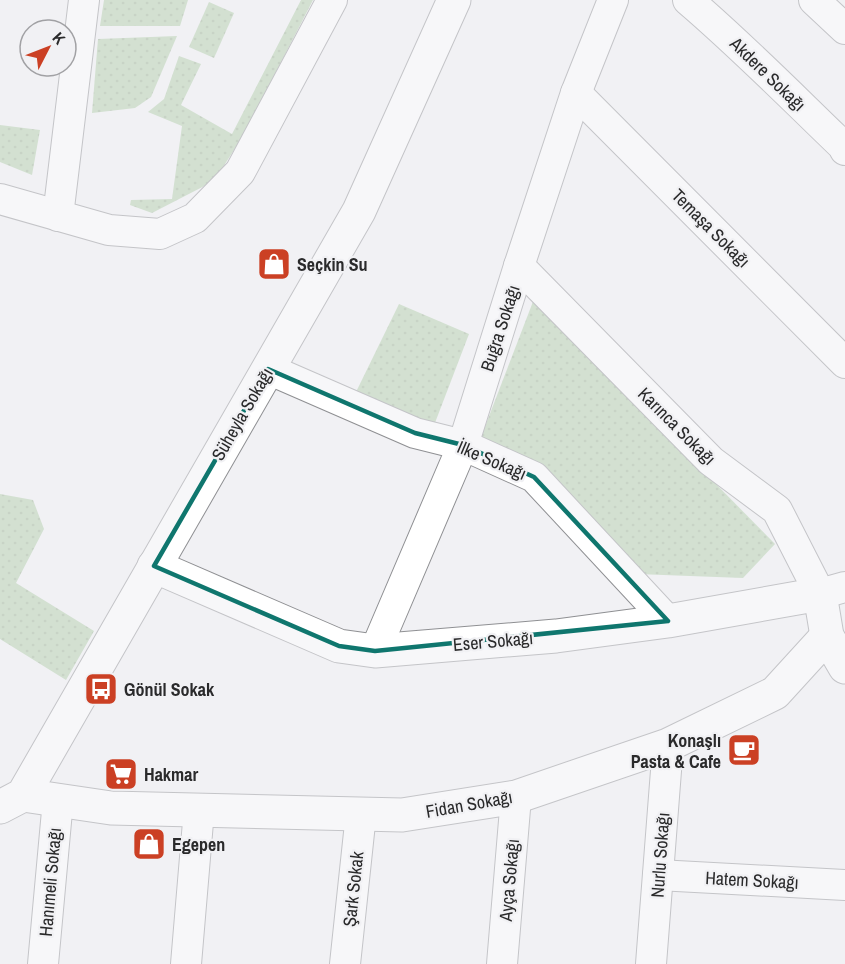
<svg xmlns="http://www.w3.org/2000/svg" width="845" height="964" font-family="'Archivo Narrow',sans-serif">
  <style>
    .grass { fill: url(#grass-dots) }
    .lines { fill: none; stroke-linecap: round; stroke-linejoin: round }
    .minor-casing { stroke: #8f9093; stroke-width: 32 }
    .tertiary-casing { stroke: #8f9093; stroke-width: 35 }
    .minor { stroke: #fff; stroke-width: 30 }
    .tertiary { stroke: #fff; stroke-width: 33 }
    .marked { fill: none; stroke: #0f766e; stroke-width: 4.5; stroke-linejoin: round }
    .labels { text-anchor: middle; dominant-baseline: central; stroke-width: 4.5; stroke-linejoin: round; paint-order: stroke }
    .street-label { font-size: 18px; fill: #2a2a2b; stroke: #f1f1f4 }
    .poi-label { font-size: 18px; font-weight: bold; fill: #2a2a2b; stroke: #f1f1f4; text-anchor: start }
  </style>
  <defs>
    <pattern id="grass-dots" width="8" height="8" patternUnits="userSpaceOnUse" patternTransform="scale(1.5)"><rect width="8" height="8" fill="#afcda6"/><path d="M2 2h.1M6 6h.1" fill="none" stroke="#97b08f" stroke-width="1.8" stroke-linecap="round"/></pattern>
  </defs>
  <rect width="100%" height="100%" fill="#f1f1f4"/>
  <g class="grass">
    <path d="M104,0H188L180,26H100Z"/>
    <path d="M301,0H313L243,136L214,181L152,213L130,205L131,200L172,199L182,126L148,112L164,99L179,56L201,64L181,105L232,134Z"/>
    <path d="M209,2L234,13L214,58L189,47Z"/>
    <path d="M177,36L151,97L135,108L92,113L98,39Z"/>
    <path d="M0,125L40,130L32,175L0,162Z"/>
    <path d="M534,299L775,544L743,578L637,574L481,437Z"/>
    <path d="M399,304L469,334L433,428L356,392Z"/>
    <path d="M0,494L33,500L44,529L16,583L94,631L66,680L0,639Z"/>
  </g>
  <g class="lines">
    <g class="minor-casing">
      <g id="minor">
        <path d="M688,0C742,46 792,97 843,146L845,150"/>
        <path d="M814,0L845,29"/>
        <path d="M576,93L845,363"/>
        <path d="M0,199L109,230L160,234L195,218L240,172L332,0"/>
        <path d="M58,216L84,0"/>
        <path d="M519,266L711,461L777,510L820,594L845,587"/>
        <path d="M268,369L415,433L463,445L534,477L668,621"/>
        <path d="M375,651L463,445L519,266L576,93L613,0"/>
        <path d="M658,875L845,885"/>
        <path d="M43,964L58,800"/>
        <path d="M186,964L199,810"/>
        <path d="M345,964L361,814"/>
        <path d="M502,964L516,797"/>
        <path d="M651,964L668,745"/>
      </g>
    </g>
    <g class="tertiary-casing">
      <g id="tertiary">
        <path d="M154,566L339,646L375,651L556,636L668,621L820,594L827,636L845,667"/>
        <path d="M23,795L111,808L402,815L516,797L668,745L775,693L827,636"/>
        <path d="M0,807L23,795L359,211L454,0"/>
      </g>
    </g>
    <use href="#minor" class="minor"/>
    <use href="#tertiary" class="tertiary"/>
  </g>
  <path d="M0 0H845V964H0ZM268,369L415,433L463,445L534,477L668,621L375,651L339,646L154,566Z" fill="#f1f1f4" fill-opacity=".55" fill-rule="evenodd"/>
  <path class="marked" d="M268,369L415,433L463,445L534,477L668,621L375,651L339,646L154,566Z"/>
  <defs>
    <g id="shop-square" transform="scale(1.725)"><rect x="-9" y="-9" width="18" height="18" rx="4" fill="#cb4024" stroke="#f1f1f4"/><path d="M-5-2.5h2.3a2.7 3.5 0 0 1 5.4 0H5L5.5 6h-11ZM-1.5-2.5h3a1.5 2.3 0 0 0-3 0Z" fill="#fff"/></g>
    <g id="bus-square" transform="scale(1.725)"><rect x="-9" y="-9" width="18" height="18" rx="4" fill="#cb4024" stroke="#f1f1f4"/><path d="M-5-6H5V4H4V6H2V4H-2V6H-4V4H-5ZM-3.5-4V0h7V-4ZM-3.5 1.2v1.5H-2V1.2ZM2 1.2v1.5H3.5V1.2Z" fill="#fff"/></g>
    <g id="cafe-square" transform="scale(1.725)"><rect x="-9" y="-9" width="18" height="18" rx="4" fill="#cb4024" stroke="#f1f1f4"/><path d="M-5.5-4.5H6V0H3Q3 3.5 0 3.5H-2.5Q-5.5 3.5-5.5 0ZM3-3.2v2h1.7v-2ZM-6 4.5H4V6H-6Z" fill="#fff"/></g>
    <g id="supermarket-square" transform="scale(1.725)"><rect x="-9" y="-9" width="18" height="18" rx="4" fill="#cb4024" stroke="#f1f1f4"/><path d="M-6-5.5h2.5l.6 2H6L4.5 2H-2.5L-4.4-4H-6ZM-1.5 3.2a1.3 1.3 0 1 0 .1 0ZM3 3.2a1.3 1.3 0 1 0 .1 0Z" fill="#fff"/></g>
  </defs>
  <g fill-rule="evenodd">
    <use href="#shop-square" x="274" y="264"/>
    <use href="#bus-square" x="101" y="689"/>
    <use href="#cafe-square" x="744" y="750"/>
    <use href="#supermarket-square" x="121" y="774"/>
    <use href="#shop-square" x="149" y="844"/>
  </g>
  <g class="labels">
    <g class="street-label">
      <text transform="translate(768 74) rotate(44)">Akdere Sokağı</text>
      <text transform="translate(711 228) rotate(45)">Temaşa Sokağı</text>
      <text transform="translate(500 328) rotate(-72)">Buğra Sokağı</text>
      <text transform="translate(242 414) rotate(-60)">Süheyla Sokağı</text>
      <text transform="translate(677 426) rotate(45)">Karınca Sokağı</text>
      <text transform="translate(492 460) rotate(23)">İlke Sokağı</text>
      <text transform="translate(493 641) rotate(-5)">Eser Sokağı</text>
      <text transform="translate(469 804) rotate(-10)">Fidan Sokağı</text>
      <text transform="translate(660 855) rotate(-86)">Nurlu Sokağı</text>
      <text transform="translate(509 880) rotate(-85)">Ayça Sokağı</text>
      <text transform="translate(752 880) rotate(3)">Hatem Sokağı</text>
      <text transform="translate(50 882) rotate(-85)">Hanımeli Sokağı</text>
      <text transform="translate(353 889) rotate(-84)">Şark Sokak</text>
    </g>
    <g class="poi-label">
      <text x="297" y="264">Seçkin Su</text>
      <text x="124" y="689">Gönül Sokak</text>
      <text x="721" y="740" text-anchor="end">Konaşlı<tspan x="721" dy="21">Pasta &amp; Cafe</tspan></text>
      <text x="144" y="774">Hakmar</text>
      <text x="172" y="844">Egepen</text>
    </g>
  </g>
  <g transform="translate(48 48) rotate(48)"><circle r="28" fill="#f1f1f4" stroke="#a1a1a4" stroke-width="1.5"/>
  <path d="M0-4.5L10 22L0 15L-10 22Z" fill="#cb4024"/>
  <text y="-9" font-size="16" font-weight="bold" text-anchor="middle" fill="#2a2a2b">K</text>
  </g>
</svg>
